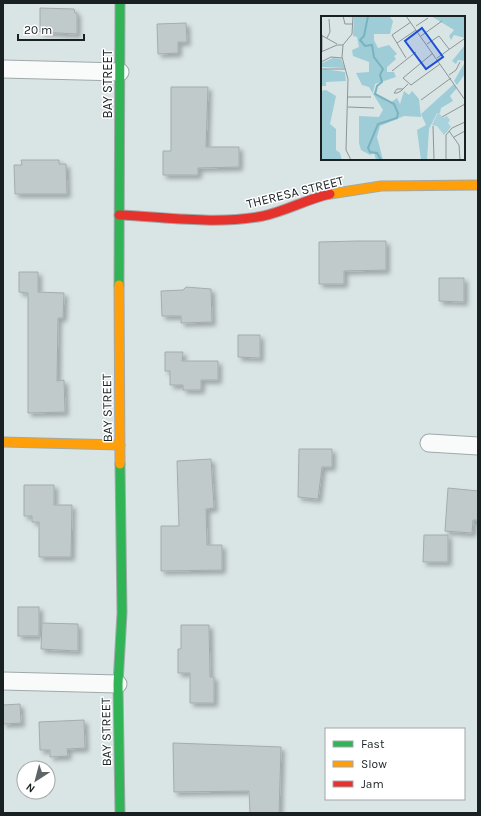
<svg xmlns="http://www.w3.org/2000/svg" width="481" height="816" font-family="Karla,sans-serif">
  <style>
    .building { fill: #c1cacb; stroke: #a4acae; filter: url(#shadow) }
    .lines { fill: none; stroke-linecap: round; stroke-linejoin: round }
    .street-casing { stroke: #a0a9aa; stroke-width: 19 }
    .fast-casing { stroke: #a0a9aa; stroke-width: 11 }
    .slow-casing { stroke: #a0a9aa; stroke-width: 11 }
    .jam-casing { stroke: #a0a9aa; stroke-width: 11 }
    .street { stroke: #f9fbfb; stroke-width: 17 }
    .fast { stroke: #30b455; stroke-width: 9 }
    .slow { stroke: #ff9f0a; stroke-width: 9 }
    .jam { stroke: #e5322d; stroke-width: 9 }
    .labels { text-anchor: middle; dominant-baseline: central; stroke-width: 3; stroke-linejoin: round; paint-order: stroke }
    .street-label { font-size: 13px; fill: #1a2123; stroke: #fff }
    .inset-river { fill: none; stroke: #78b3bf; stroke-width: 2 }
    .inset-road { fill: none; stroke: #8d9697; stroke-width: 1 }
    .view { fill: #1d4ed8; fill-opacity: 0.15; stroke: #1d4ed8; stroke-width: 2 }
    .inset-edge { fill: none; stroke: #1a2123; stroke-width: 2 }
  </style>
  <defs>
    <filter id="shadow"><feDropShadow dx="3.5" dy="3.5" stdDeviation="2" flood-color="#0004"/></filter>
  </defs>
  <rect width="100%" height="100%" fill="#d9e4e5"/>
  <g class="building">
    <path d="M40,8L74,9L75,13H77V34L40,32Z"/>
    <path d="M186,23L187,42H178V53L158,54L157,24Z"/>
    <path d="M171,87H208L206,147H239V167L198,168V175H163V151H171Z"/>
    <path d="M21,160H59V164H66L67,194H15L14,165H22Z"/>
    <path d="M357,241H386V270L344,271V284H319V242Z"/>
    <path d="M19,272H38V292L64,293L63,318H58L57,381L64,380L65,412L28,413V293L19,292Z"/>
    <path d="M439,278H464V302L439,301Z"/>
    <path d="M186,287L211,289L212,322L181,323V316H162L161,291L183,290Z"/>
    <path d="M238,335H260V358L238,357Z"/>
    <path d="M165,352H183L182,361H218V380H201V390H183V385H170V371H165Z"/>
    <path d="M299,449H332V467H322L318,499L298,497Z"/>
    <path d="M211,459L214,508L206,509L207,545H222V570L161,571V526H179L177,461Z"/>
    <path d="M24,485H54V505H72L71,557H39V522H32V516H24Z"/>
    <path d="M448,488L478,491V520H473L472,533L445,531Z"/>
    <path d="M424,535H448V562H423Z"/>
    <rect x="18" y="607" width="21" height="29"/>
    <path d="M42,623L78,624V651L41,649Z"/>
    <path d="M181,625H209L210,677H214V703H190V673H178V649H181Z"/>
    <path d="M20,704L21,723L3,724V705Z"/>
    <path d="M84,720L85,748L67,749L68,756L50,757V750H40L39,722Z"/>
    <path d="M173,743L281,747L279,813H250L249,791L174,792Z"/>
  </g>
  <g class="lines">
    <g class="street-casing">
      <g id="street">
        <path d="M3,69L120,72"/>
        <path d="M429,443L478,446"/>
        <path d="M3,681L118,684"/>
      </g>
    </g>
    <g class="fast-casing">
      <g id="fast">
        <path d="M119,285L120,3"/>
        <path d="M120,813L118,684L122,613L120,464"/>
      </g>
    </g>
    <g class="slow-casing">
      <g id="slow">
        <path d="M330,194L381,186L478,185"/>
        <path d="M119,285L120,464"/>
        <path d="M3,442L120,445"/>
      </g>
    </g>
    <g class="jam-casing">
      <path id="jam" d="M119,215C166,217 216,225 263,216C286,211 307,199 330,194"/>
    </g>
    <use href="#street" class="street"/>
    <use href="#fast" class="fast"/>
    <use href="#slow" class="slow"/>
    <use href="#jam" class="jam"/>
  </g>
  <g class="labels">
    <g class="street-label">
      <text transform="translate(107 84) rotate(-90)">BAY STREET</text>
      <text transform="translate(295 192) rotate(-14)">THERESA STREET</text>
      <text transform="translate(107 408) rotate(-91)">BAY STREET</text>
      <text transform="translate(106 732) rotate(-91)">BAY STREET</text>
    </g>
  </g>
  <g transform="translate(321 16)">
    <rect width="144" height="144" fill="#d9e4e5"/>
    <path d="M117,96L122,102L126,100L129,104L127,107L130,111L123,119L116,110L111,109Z" fill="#a8d2dc"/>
    <path d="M38,0H68L72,5L69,18H53V24L57,32L68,29L76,38L73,40L75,43L66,51V56H73L75,61L54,68L52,77L69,87L76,82L79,88L83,75L88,79L91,75L98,83L100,101L83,100L59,110L56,121L62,144H55L53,137L49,139L40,134L38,127V100L58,101L62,94L48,71L41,69L35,57L48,56V46L32,40L31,34L38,31L36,21L32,20L33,1ZM110,0H144V22L133,19L130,24L128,20L133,14ZM144,29V45L137,44L135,48L131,45ZM12,42L20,43L24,52L0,51L1,47ZM144,46V58L136,69L133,65ZM3,53L24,56L25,65L5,66V70H0V55ZM133,68L136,72L129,80L132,85L120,92L119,97H116L108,113L106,144H100L96,114L105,109L100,98ZM5,74L15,80L9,108L15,113V134L19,137L21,144H0V75Z" fill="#9ecdd8"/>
    <path class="inset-river" d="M47,0L43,20L39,24L44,30L51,29L53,41L62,53L59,59L61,66L56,70L54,78L73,88L77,97L76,102L57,108L47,132L49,136L56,137L60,144"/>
    <path class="inset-road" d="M22,0L24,8H32M85,0L144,84M95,10L107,2M0,19L16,28M100,20L121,5M6,22L9,16L8,3M76,27L95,14M106,28L118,20L128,33M0,36L16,29H22M1,36V19M112,37L82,62L90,69L119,48M85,42L71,19L90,6M116,42L143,23M0,46L10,41L21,42M0,53H24M71,55L95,36M128,59L135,54L139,46M82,73H76L73,77H76L80,75L87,68M27,81H50M100,84L130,62M27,91L53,92M121,101L144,88M112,110L113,144M128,115L138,129L139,144M133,121L144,115M30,144L25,134L27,63L21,41L22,29L31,18L32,0M125,144V119L131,112L144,106"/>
    <path class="view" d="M101,12L122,41L105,53L84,25Z"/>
    <rect width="144" height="144" class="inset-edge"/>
  </g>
  <rect width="481" height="816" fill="none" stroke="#1a2123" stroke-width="8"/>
  <rect x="325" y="728" width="140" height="72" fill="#ffffff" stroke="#a3a6a7"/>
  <rect x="333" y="741" width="20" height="6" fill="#30b455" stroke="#a3a6a7"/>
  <text x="361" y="748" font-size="12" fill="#1a2123">Fast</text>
  <rect x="333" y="761" width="20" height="6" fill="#ff9f0a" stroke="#a3a6a7"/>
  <text x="361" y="768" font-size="12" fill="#1a2123">Slow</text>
  <rect x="333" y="781" width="20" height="6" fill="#e5322d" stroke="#a3a6a7"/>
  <text x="361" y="788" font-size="12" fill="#1a2123">Jam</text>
  <g transform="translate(36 780) rotate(216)"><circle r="19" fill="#ffffff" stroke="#a3a6a7"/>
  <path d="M0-3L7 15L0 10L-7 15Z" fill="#5d6567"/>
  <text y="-6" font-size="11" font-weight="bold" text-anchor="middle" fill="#1a2123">N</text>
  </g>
  <path d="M18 34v6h66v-6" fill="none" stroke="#1a2123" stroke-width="2"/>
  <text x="24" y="34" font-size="12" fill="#1a2123" stroke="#ffffff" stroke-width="3" paint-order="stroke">20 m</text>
</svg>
